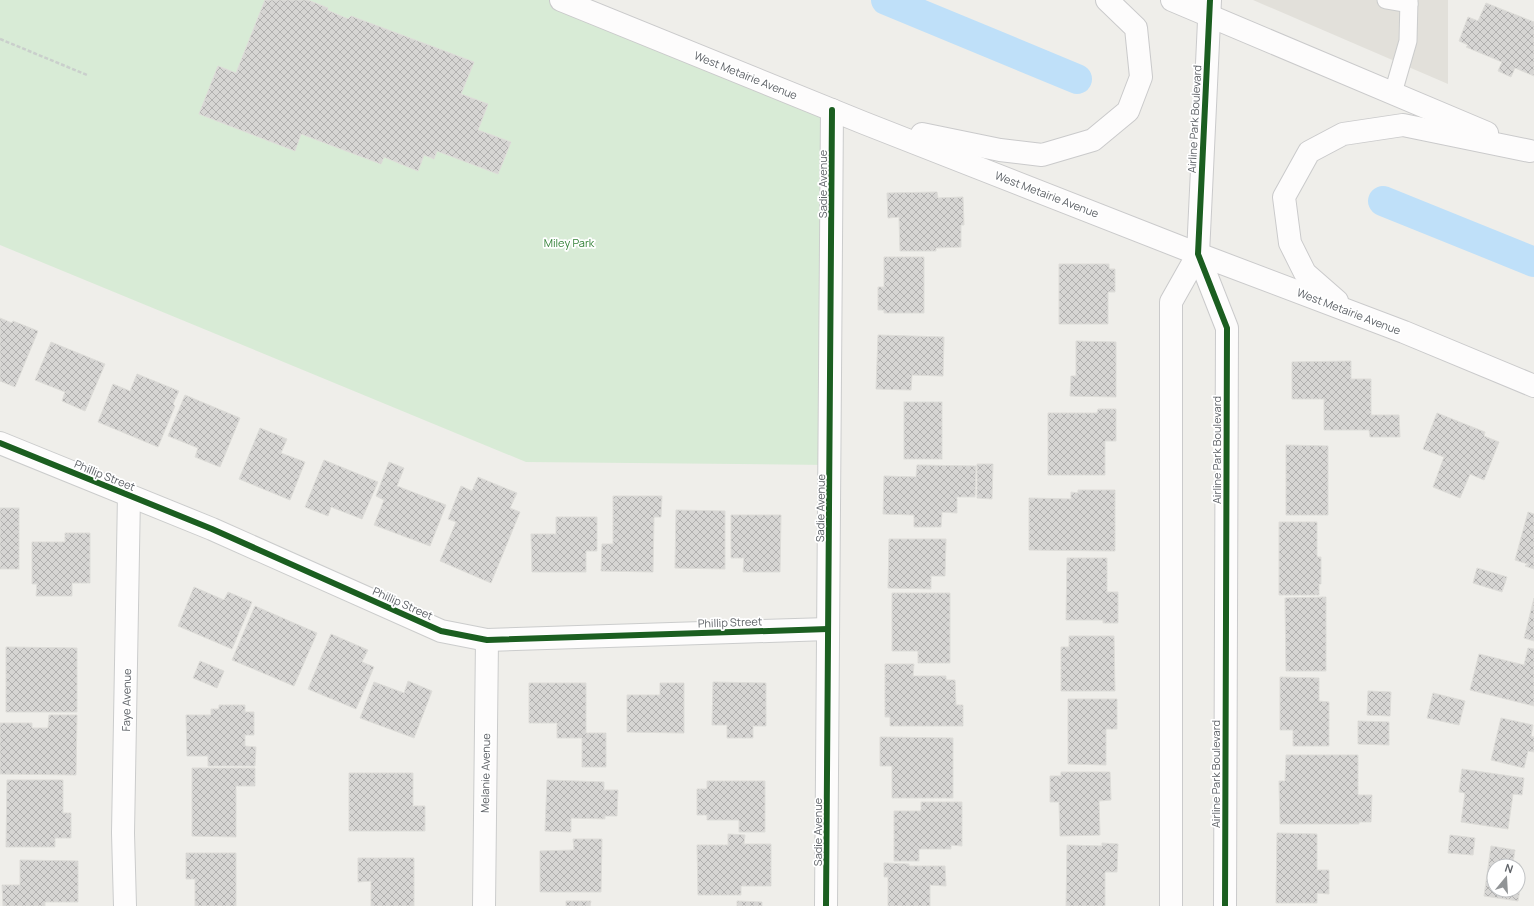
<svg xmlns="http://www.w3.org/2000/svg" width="1534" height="906" font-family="Manrope,sans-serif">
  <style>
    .education { fill: #e2e0da }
    .green { fill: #d8ebd6 }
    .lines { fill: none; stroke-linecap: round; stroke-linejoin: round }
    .canal { stroke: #bfe0f9; stroke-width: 30 }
    .building { fill: url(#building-cross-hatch); stroke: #deddd9; fill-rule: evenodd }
    .lane-casing { stroke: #cbcccc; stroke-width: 19 }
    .street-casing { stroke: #cbcccc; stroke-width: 24 }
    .secondary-casing { stroke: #cacacb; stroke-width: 24 }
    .path { stroke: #cacfcc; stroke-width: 2.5; stroke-dasharray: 4 2; stroke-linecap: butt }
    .lane { stroke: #fdfcfc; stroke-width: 17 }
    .street { stroke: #fdfcfc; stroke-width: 22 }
    .secondary { stroke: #fdfcfc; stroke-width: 22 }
    .cycleway-casing { stroke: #fff; stroke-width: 8 }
    .cycleway { stroke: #1b5e20; stroke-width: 6 }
    .labels { text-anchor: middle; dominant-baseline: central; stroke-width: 3.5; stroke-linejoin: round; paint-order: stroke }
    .street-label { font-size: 11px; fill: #5f6368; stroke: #fff }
    .park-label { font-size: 11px; fill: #348238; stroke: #fff }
  </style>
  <defs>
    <pattern id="building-cross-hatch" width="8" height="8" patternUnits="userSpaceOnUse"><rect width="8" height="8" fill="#d6d5d3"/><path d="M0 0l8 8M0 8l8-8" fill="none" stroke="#b1b0af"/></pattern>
  </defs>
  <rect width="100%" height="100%" fill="#efeeea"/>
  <path class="education" d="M1253,0H1448V84Z"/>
  <path class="green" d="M0,0H555L832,110L830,465L526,462L0,245Z"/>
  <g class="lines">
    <g class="canal">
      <path d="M886,0L1077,79"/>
      <path d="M1383,201L1534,262"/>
    </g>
  </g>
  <g class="building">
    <path d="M265,0H308L328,8L327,10L348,19L351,16L474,62L461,94L488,104L478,130L511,142L498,174L437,151L434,159L424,155L418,171L384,157L381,164L301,134L295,151L199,114L218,66L236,73Z"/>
    <path d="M1486,3L1534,22V76L1515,68L1511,77L1498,71L1502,62L1466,47L1468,45L1459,41L1468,17L1478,21Z"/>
    <path d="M937,192L938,198L963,197L964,225H961V247L936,248V251H900L899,217L888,218L887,193Z"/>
    <path d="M884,257H924V313H884V310H878V287H884Z"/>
    <path d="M1059,264H1109V269H1115V292H1108V324H1059Z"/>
    <path d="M0,318L12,323L13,321L38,331L15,387L0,381Z"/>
    <path d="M878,335L944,337L943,376L912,375L911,390L876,389Z"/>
    <path d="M1076,341L1116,342V397L1070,396L1071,376H1076Z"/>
    <path d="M51,342L105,364L85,411L62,401L65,392L35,380Z"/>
    <path d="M1351,361V379H1371V415H1399L1400,437H1370L1369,430H1324V399H1292V362Z"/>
    <path d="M137,374L179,391L173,404L175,406L158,447L98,422L113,384L130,391Z"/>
    <path d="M185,395L240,418L220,467L195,457L198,448L168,436Z"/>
    <rect x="904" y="402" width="38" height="57"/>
    <path d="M1098,409H1116V441H1105V475H1048V413H1097Z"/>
    <path d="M1437,413L1485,432L1484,436L1499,442L1484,480L1470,474L1460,498L1433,487L1444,457L1423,449Z"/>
    <path d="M260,428L287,439L281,453L305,462L290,500L239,479Z"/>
    <path d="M1286,445L1328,446V515H1286Z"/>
    <path d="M324,460L378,482L362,519L331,507L328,516L305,507Z"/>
    <path d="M389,462L404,468L397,486L446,505L430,546L374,525L384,500L376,496Z"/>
    <path d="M977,464H993L992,499L977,498Z"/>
    <path d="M917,465L976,466L975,497H957V513L942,512L941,527H914V515L883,514L884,476L916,477Z"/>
    <path d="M478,477L517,493L510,508L520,512L491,583L440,561L456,522L448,519L461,486L472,491Z"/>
    <path d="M1078,490H1115V551L1029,550V498L1071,499V492L1078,493Z"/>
    <path d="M613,496H662L661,517H654L653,572L601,571L602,544H613Z"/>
    <rect x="0" y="508" width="19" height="61"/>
    <path d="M676,510L725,511V569L675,568Z"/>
    <path d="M1528,512L1534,514V569L1525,566L1528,564L1515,560Z"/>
    <path d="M731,515H781L780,572H743L744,558H731Z"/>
    <path d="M556,517H597V551H586V572H532L531,534H556Z"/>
    <path d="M1279,522H1317V557H1321V584H1319V595H1279Z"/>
    <path d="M65,533H90V583H72V596H36L37,584H32V542H65Z"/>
    <path d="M889,539H946L945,576H931V589L888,588Z"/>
    <path d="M1067,558H1107V592H1118V623H1103V620H1066Z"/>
    <path d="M1477,568L1507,577L1502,592L1473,583Z"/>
    <path d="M194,587L224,600L228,592L252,602L232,649L178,626Z"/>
    <path d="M892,593H950V663H918V651H892Z"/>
    <path d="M1326,597V671H1286L1285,598Z"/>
    <path d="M1534,598V641L1524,638Z"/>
    <path d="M255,606L317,633L294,686L232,660Z"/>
    <path d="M331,634L368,650L362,662L374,667L356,709L308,689Z"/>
    <path d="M1069,636H1114L1115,691H1061V647H1069Z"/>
    <path d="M6,647L77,648V712H6Z"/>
    <path d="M1528,648L1534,649V706L1470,690L1479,654L1524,665Z"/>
    <path d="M200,661L224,671L217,688L193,678Z"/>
    <path d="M885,664H914L913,676H946V680H955L956,705H963V726H890V717H885Z"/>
    <path d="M1280,677L1319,678V701L1329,702V746H1293V730H1280Z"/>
    <path d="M408,681L432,691L414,738L360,718L374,682L404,693Z"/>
    <path d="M713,682L766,683V726H753V738H727V725H712Z"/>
    <path d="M529,683H586V733H606V767H582V738H557V723H529Z"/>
    <path d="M660,683H684V733L627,732V695H660Z"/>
    <path d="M1368,691L1391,692L1390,716L1367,715Z"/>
    <path d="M1433,693L1465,701L1459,725L1427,718Z"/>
    <path d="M1068,699H1117V729H1106V765L1068,764Z"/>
    <path d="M219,705H245V712H254V735H245V746L256,747L255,766H208V756H187L186,715H211V709H219Z"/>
    <path d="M49,715H77L76,775L0,774V723H32V728H48Z"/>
    <path d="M1501,718L1533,725L1531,736L1534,737V752L1528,751L1524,768L1491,760Z"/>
    <path d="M1358,721L1389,722V745L1358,744Z"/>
    <path d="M880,737L953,738V798H892V766H880Z"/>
    <path d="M1286,755H1358V795H1372L1371,822H1359V824H1280L1279,781H1285Z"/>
    <path d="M192,768H255V786H236V837L192,836Z"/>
    <path d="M1462,769L1524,778L1522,795L1513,794L1508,829L1461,822L1465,793L1459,792Z"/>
    <path d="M1061,772H1110L1111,800L1099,801L1100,835L1060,836L1059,802H1050V776H1061Z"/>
    <path d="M349,773H413V806H425V831H349Z"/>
    <path d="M7,780H63V813H71V838H55V847H6Z"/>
    <path d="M547,780L604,782V790H618L617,816H605V819L571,818V832L545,831Z"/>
    <path d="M707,781H765V832H739V820H707V815H697V789H707Z"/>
    <path d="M921,802H962V846L951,845V849H919V861H894V811H921Z"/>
    <path d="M1277,833L1317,834V870H1329V894L1317,893V903H1276Z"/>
    <path d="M728,834L745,835L744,844H771V886H741V895H698L697,845H728Z"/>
    <path d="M1450,835L1475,838L1473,855L1448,853Z"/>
    <path d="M573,839H602L601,892H540V851L574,850Z"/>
    <path d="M1102,843L1118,844L1117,872H1105V906H1066L1067,845L1102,846Z"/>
    <path d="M1491,846L1515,850L1513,863L1520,864L1518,877L1522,878L1518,901L1484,896ZM1494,866H1518V890H1494Z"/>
    <path d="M186,853H236V906H195V879H186Z"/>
    <path d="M358,858H414V906H371V881L358,882Z"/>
    <path d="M20,860L78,861V902H45V906H3L2,885H20Z"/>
    <path d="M884,863L909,864V866H945L946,886L930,885V906H888V877H884Z"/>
    <path d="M566,901H591L590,906H566Z"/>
    <path d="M737,901L762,902V906H737Z"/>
  </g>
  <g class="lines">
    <g class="lane-casing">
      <g id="lane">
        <path d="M1386,0L1409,4"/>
        <path d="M1393,93L1408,41L1409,0"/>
      </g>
    </g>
    <g class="street-casing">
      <g id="street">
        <path d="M0,443L212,529L441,631L487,640L828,629"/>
        <path d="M125,906L123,833L129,495"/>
        <path d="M484,906L487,640"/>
        <path d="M826,906L832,110"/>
      </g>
    </g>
    <g class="secondary-casing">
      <g id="secondary">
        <path d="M561,0L864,123L1198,254L1404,332L1534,386"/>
        <path d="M1172,0L1487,133"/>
        <path d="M1210,0L1198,254L1227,328L1225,906"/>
        <path d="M922,134L1000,150L1042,155L1093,140L1128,111L1141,77L1136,28L1107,0"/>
        <path d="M1337,301L1305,273L1290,243L1284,197L1309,152L1343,134L1403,125L1530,151"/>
        <path d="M1171,906V302L1198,254"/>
      </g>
    </g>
    <path class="path" d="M0,39L87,75"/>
    <use href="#lane" class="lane"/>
    <use href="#street" class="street"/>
    <use href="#secondary" class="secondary"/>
    <g class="cycleway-casing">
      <g id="cycleway">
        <path d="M1210,0L1198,254L1227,328L1225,906"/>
        <path d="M0,443L212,529L441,631L487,640L828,629"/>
        <path d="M826,906L832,110"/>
      </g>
    </g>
    <use href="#cycleway" class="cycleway"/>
  </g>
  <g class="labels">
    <g class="street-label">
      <text transform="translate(746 75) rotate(22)">West Metairie Avenue</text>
      <text transform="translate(1194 119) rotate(-87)">Airline Park Boulevard</text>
      <text transform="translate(822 184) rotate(-90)">Sadie Avenue</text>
      <text transform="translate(1047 194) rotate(21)">West Metairie Avenue</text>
      <text transform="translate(1349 311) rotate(21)">West Metairie Avenue</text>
      <text transform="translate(1216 450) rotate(-90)">Airline Park Boulevard</text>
      <text transform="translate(105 475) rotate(22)">Phillip Street</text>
      <text transform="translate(820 508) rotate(-89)">Sadie Avenue</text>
      <text transform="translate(403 603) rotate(24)">Phillip Street</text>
      <text transform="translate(730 622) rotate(-2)">Phillip Street</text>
      <text transform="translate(126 700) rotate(-89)">Faye Avenue</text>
      <text transform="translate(485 773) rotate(-89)">Melanie Avenue</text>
      <text transform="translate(1215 774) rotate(-90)">Airline Park Boulevard</text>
      <text transform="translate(817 832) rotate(-90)">Sadie Avenue</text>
    </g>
    <g class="park-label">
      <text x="569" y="242">Miley Park</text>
    </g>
  </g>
  <g transform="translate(1506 878) rotate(18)"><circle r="19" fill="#ffffff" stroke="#bfc1c3"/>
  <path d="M0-3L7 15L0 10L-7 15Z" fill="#919496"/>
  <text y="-6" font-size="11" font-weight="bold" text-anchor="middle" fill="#5f6368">N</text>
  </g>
</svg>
